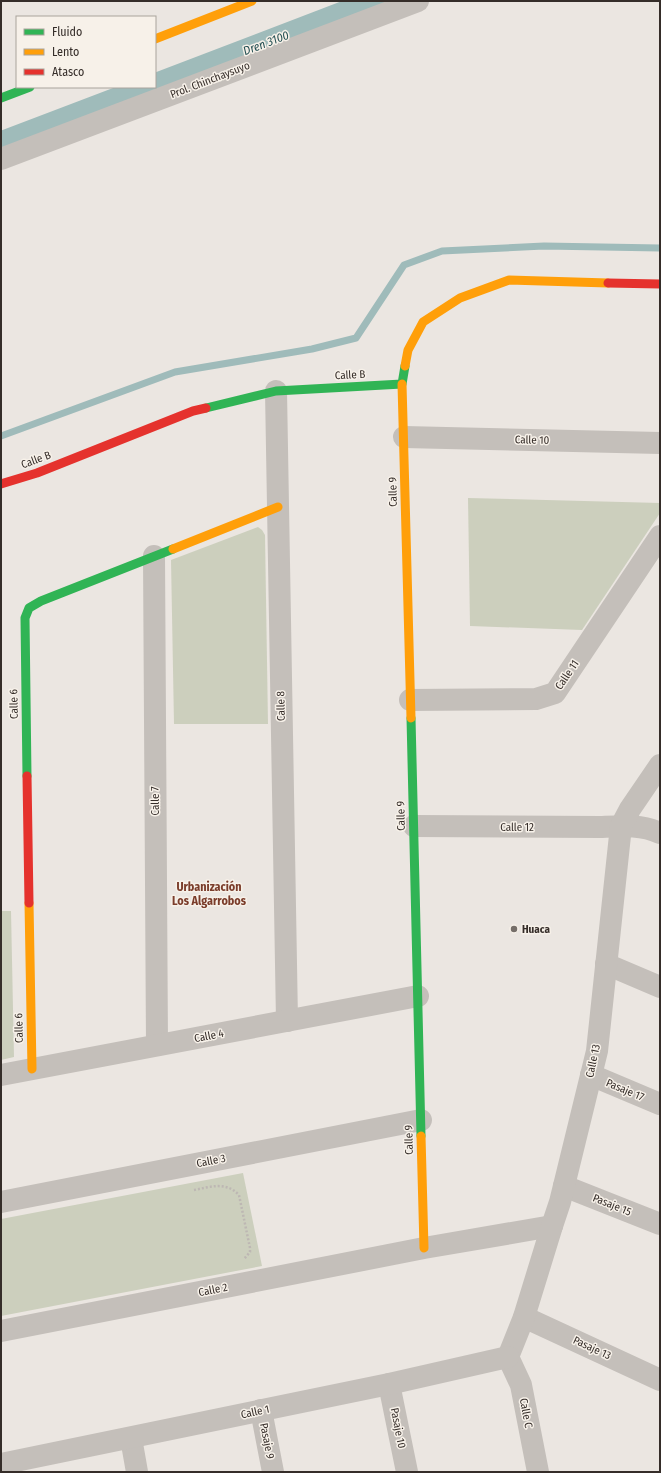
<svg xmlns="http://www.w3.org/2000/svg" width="661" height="1473" font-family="'Fira Sans Condensed',sans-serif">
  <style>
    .green { fill: #cccfbd }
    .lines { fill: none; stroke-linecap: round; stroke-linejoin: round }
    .stream { stroke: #9fbbba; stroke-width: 7 }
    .canal { stroke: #9fbbba; stroke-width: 25 }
    .path { stroke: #bdb7b3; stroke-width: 2.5; stroke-dasharray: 2 2; stroke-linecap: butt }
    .street { stroke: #c4bfba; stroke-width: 22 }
    .fast { stroke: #30b455; stroke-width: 9 }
    .slow { stroke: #ff9f0a; stroke-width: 9 }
    .jam { stroke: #e5322d; stroke-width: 9 }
    .poi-dot { fill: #756e69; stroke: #f7f1e9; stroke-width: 1.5 }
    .labels { text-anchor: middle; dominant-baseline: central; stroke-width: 3; stroke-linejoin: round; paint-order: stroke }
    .street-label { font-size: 11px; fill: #352d29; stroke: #f7f1e9 }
    .poi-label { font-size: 11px; font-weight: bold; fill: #352d29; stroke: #f7f1e9; text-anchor: start }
    .water-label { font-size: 12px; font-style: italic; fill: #234f52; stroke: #f7f1e9 }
    .neighbourhood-label { font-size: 12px; font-weight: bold; fill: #7b3d2b; stroke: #f7f1e9 }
  </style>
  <rect width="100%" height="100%" fill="#ebe6e1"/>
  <g class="green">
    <path d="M468,498L660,503V513L582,630L470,626Z"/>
    <path d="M258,527L262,530L265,535L268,724H174L171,560Z"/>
    <path d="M1,911H11L14,1057L1,1060Z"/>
    <path d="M243,1173L262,1266L1,1316V1219Z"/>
  </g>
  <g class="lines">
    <path class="stream" d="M1,436L175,372L312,349L356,338L404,265L442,251L544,246L660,248"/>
    <g class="canal">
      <path d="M155,86L377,1"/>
      <path d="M1,144L151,87"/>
    </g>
    <path class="path" d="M194,1190C210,1187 226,1181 239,1195L250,1248V1252L244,1259"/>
    <g class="street">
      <path d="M1,159L418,1"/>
      <path d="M276,391L287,1021"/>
      <path d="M404,437L660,443"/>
      <path d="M154,556L157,1045"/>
      <path d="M410,700L536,699L555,693L660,536"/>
      <path d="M414,826L600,827C621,826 641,824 660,833"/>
      <path d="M606,964L660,987"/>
      <path d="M1,1075L418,996"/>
      <path d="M591,1075L660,1104"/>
      <path d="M564,1186L660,1224"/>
      <path d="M1,1202L421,1120"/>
      <path d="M524,1317L660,1380"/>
      <path d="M1,1331L424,1248L552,1226"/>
      <path d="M508,1357L524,1317L552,1226L560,1202L597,1051L621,826L630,809L660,765"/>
      <path d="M508,1357L521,1385L538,1472"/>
      <path d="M389,1384L407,1472"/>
      <path d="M261,1410L273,1472"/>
      <path d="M131,1438L137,1472"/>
      <path d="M1,1464L389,1384L508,1357"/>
    </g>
    <g class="fast">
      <path d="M1,98L30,87"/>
      <path d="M206,408L276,391L402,384L405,366"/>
      <path d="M411,718L421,1136"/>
      <path d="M27,776L25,618L29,608L41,601L173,549"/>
    </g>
    <g class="slow">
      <path d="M155,39L252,1"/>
      <path d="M405,366L408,350L423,322L460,298L509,280L608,283"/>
      <path d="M402,384L411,718"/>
      <path d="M173,549L278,507"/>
      <path d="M29,903L32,1069"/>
      <path d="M421,1136L424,1248"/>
    </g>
    <g class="jam">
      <path d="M608,283L660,284"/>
      <path d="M1,484L37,473L193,411L206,408"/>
      <path d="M27,776L29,903"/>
    </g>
  </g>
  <circle class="poi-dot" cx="514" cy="929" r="4"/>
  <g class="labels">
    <g class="street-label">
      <text transform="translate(210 80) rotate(-21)">Prol. Chinchaysuyo</text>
      <text transform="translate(350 375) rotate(-3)">Calle B</text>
      <text transform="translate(532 440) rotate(1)">Calle 10</text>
      <text transform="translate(36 460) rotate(-20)">Calle B</text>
      <text transform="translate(393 492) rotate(-91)">Calle 9</text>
      <text transform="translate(567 675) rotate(-56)">Calle 11</text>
      <text transform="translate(14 704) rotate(-91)">Calle 6</text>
      <text transform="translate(281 706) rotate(-91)">Calle 8</text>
      <text transform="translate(155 801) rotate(-90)">Calle 7</text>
      <text transform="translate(401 816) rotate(-91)">Calle 9</text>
      <text x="517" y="827">Calle 12</text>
      <text transform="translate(19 1028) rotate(-91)">Calle 6</text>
      <text transform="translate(209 1036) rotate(-11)">Calle 4</text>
      <text transform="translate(593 1061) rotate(-78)">Calle 13</text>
      <text transform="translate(625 1090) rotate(23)">Pasaje 17</text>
      <text transform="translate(409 1140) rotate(-91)">Calle 9</text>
      <text transform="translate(211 1161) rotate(-11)">Calle 3</text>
      <text transform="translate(612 1205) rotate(22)">Pasaje 15</text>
      <text transform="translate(213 1290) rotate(-11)">Calle 2</text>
      <text transform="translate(592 1348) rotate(25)">Pasaje 13</text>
      <text transform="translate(255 1412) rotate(-12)">Calle 1</text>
      <text transform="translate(526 1413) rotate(79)">Calle C</text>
      <text transform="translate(398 1428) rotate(79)">Pasaje 10</text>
      <text transform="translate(267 1441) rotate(79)">Pasaje 9</text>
    </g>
    <g class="poi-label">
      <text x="522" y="929">Huaca</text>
    </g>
    <g class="water-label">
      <text transform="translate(266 43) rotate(-21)">Dren 3100</text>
    </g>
    <g class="neighbourhood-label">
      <text x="209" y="887">Urbanización<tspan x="209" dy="14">Los Algarrobos</tspan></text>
    </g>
  </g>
  <rect width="661" height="1473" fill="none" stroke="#352d29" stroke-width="4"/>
  <rect x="16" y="16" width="140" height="72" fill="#f7f1e9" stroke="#a9a39c"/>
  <rect x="24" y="29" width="20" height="6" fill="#30b455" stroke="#a9a39c"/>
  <text x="52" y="36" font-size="12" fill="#352d29">Fluido</text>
  <rect x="24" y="49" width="20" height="6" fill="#ff9f0a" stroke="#a9a39c"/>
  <text x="52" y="56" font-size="12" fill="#352d29">Lento</text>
  <rect x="24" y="69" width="20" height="6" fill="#e5322d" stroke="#a9a39c"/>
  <text x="52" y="76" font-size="12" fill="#352d29">Atasco</text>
</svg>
